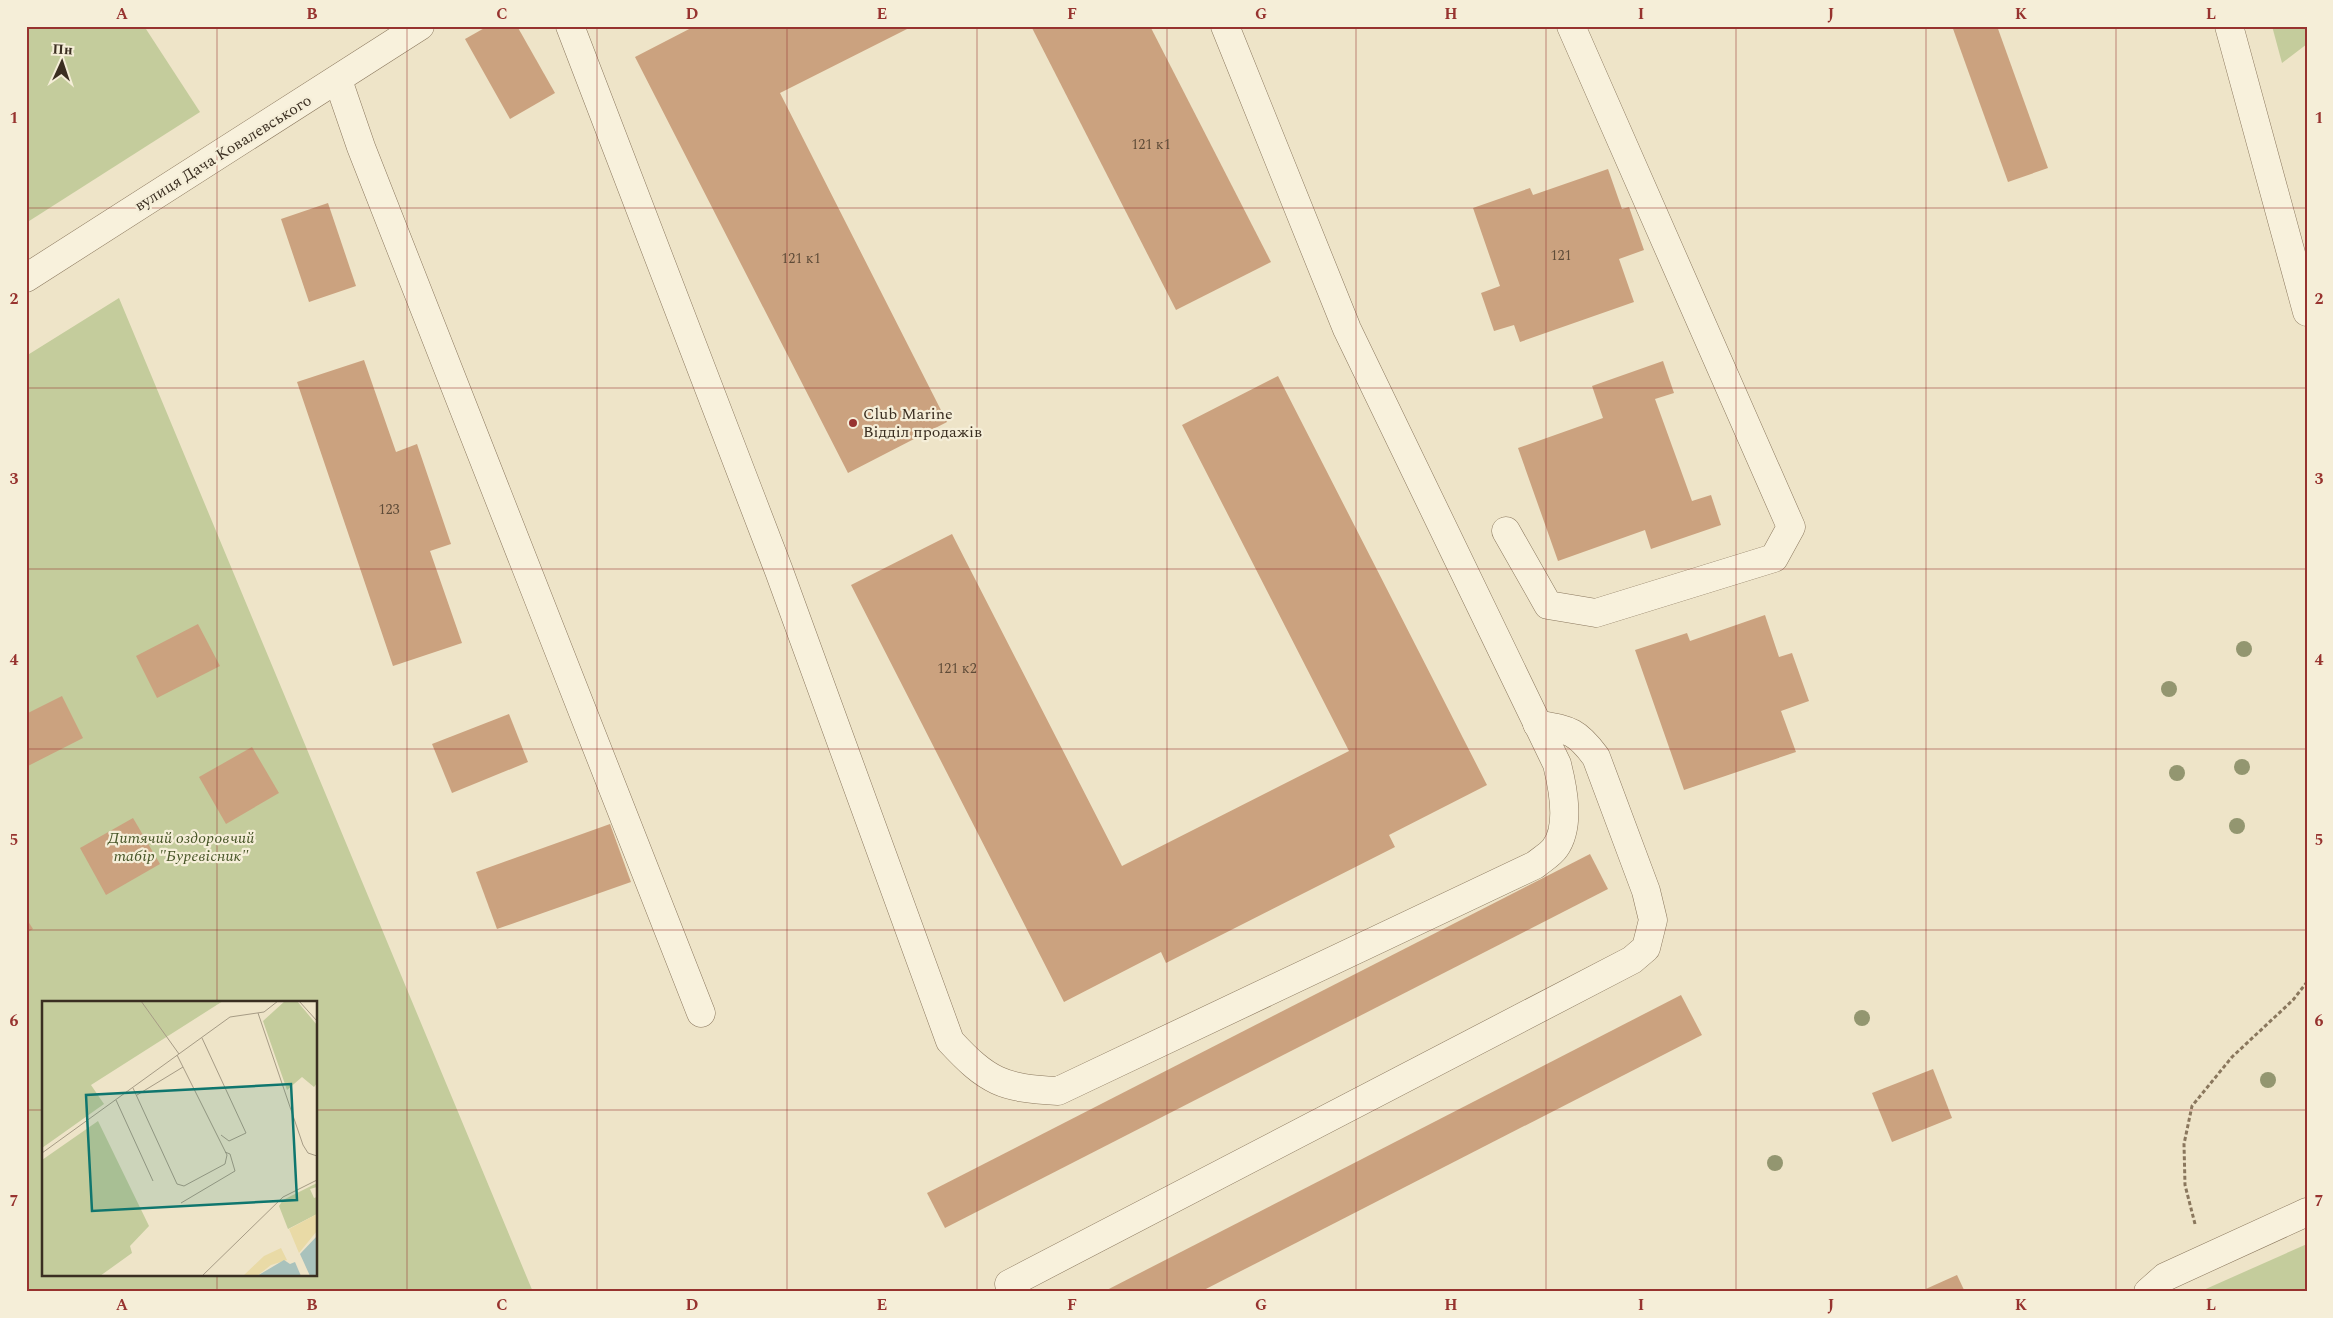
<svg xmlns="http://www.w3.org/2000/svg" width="2333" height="1318" font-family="Spectral,serif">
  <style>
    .green { fill: #c4cc9c; fill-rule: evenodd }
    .building { fill: #cba27f }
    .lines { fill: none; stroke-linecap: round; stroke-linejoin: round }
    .minor-casing { stroke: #8a775d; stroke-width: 29 }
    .path { stroke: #8a775d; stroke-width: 3; stroke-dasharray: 4 2.5; stroke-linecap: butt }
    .minor { stroke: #f8f1dc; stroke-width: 28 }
    .tree { fill: #939670 }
    .grid { fill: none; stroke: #97332f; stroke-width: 1; stroke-opacity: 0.55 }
    .poi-dot { fill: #97332f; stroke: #f5eed8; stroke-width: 2 }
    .labels { text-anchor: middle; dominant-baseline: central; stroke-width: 4.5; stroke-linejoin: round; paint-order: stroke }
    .number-label { font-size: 14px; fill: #5e4b38 }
    .street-label { font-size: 16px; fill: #3a2e21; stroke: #f5eed8 }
    .poi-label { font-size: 16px; fill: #3a2e21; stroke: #f5eed8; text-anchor: start }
    .park-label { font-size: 16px; font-style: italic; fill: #485628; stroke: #f5eed8 }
    .inset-road { fill: none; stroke: #a69b85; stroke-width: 1 }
    .view { fill: #0f766e; fill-opacity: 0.15; stroke: #0f766e; stroke-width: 2.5 }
    .inset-edge { fill: none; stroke: #3a2e21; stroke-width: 2.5 }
    .neatline { fill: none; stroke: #97332f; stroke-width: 2 }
    .grid-label { font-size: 16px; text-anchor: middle; font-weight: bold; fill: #97332f }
  </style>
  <rect width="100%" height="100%" fill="#eee4c8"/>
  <g class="green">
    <path d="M26,26H144L200,112L26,223Z"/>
    <path d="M2272,26H2307V44L2282,63Z"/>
    <path d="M119,298L533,1292H26V356ZM44,1002H316V1274H44Z"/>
    <path d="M2307,1244V1292H2199Z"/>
  </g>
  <g class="building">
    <path d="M488,26H517L555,93L510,119L465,39Z"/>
    <path d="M695,26H913L780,93L947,422L848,473L635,57Z"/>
    <path d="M1031,26H1150L1271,262L1176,310Z"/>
    <path d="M1952,26H1997L2048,168L2008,182Z"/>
    <path d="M1608,169L1622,209L1629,207L1644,250L1619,259L1634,302L1520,342L1514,325L1494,331L1481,293L1500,286L1473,208L1530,188L1533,195Z"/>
    <path d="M328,203L356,286L309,302L281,219Z"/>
    <path d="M364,360L396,452L417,444L451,544L430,551L462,643L393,666L297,382Z"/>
    <path d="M1663,361L1674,393L1655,399L1692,501L1711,495L1721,525L1651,549L1645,530L1558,561L1518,448L1603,418L1592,386Z"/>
    <path d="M1278,376L1487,785L1389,835L1395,847L1166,963L1161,952L1064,1002L851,585L952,534L1122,866L1349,751L1182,425Z"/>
    <path d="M1765,615L1779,657L1792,653L1809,701L1781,711L1796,752L1684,790L1635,650L1687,633L1690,641Z"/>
    <path d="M198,624L220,666L157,698L136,656Z"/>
    <path d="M62,696L83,738L26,767V714Z"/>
    <path d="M509,714L528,762L452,793L432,744Z"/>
    <path d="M252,747L279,793L226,824L199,777Z"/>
    <path d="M133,818L160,864L106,895L80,848Z"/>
    <path d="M610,824L631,882L497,929L476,872Z"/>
    <path d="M1590,854L1608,889L945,1228L927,1193Z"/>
    <path d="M26,918L33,929L26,933Z"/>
    <path d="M1681,995L1702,1035L1200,1292H1103Z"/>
    <path d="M1933,1069L1952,1118L1892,1142L1872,1093Z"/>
    <path d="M1957,1275L1965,1292H1919Z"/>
  </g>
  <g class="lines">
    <g class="minor-casing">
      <g id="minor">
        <path d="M570,26L779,571L950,1041C988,1082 1002,1088 1058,1091L1535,865C1541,860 1551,854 1555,848C1571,826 1563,788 1557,764L1347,329L1225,26"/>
        <path d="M2229,26L2307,312"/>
        <path d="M338,80L361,147L701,1013"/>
        <path d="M26,278L420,26"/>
        <path d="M1506,531L1548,605L1596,613L1774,558L1791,527L1571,26"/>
        <path d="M1009,1284L1632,960L1646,948L1653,920L1646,891L1596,757C1576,730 1569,730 1537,724"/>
        <path d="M2148,1292L2165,1277L2307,1212"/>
      </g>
    </g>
    <path class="path" d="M2195,1224L2185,1185L2184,1144L2192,1106L2232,1057L2293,1000L2307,982"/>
    <use href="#minor" class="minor"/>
  </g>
  <g class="tree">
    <circle cx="2244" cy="649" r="8"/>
    <circle cx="2169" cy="689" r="8"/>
    <circle cx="2242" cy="767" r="8"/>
    <circle cx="2177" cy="773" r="8"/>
    <circle cx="2237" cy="826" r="8"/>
    <circle cx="1862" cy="1018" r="8"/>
    <circle cx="2268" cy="1080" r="8"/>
    <circle cx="1775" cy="1163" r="8"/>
  </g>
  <path class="grid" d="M217,26V1002M407,26V1292M597,26V1292M787,26V1292M977,26V1292M1167,26V1292M1356,26V1292M1546,26V1292M1736,26V1292M1926,26V1292M2116,26V1292M26,208H2307M26,388H2307M26,569H2307M26,749H2307M26,930H2307M26,1110H44M316,1110H2307M217,1274V1292"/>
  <circle class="poi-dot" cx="853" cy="423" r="5"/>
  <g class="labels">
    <g class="number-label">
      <text x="1151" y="144">121 к1</text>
      <text x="1561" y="255">121</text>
      <text x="801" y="258">121 к1</text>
      <text x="389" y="509">123</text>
      <text x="957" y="668">121 к2</text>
    </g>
    <g class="street-label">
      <text transform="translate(223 153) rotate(-32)">вулиця Дача Ковалевського</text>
    </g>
    <g class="poi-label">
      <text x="863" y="414">Club Marine<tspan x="863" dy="18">Відділ продажів</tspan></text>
    </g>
    <g class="park-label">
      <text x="181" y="838">Дитячий оздоровчий<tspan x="181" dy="18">табір "Буревісник"</tspan></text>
    </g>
  </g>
  <g transform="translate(42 1001)">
    <rect width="275" height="275" fill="#eee4c8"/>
    <path d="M0,0H181L49,84L62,103L0,147ZM243,0H255L275,24V82L272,86L260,76L245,89L221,20ZM56,120L107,225L88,245L90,252L58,275H0V159ZM275,182V186L268,188L272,197L275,196V213L246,228L237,205L241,199Z" fill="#c4cc9c"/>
    <path d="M275,213V230L257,252L247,228ZM239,247L245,259L229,264L215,275H201L222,255Z" fill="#e9daa6"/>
    <path d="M275,235V275H268L258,253ZM242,259L248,263L253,261L259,275H215Z" fill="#a9c2bc"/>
    <path class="inset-road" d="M99,0L137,53M257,0L275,20M216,12L261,144L266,152L275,155M160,37L204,132L187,140L179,134M91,87L135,183L142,185L183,163L185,154L135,54M95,94L141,66M74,99L111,180M0,152L188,16L222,11L236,0M139,202L193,170L188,153L183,151M160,275L241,196L275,179"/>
    <path class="view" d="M249,83L255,199L50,210L44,94Z"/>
    <rect width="275" height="275" class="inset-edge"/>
  </g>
  <rect width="2333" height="1318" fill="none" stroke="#f5eed8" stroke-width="55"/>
  <g transform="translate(62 62) rotate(3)" stroke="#f5eed8" stroke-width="4" paint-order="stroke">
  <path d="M0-4L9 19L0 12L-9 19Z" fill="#3a2e21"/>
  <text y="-8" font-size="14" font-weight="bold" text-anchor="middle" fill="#3a2e21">Пн</text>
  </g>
  <rect x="28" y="28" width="2278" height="1262" class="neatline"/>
  <g class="grid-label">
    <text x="122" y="19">A</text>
    <text x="312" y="19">B</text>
    <text x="502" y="19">C</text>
    <text x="692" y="19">D</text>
    <text x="882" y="19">E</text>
    <text x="1072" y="19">F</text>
    <text x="1261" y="19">G</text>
    <text x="1451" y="19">H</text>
    <text x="1641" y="19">I</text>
    <text x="1831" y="19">J</text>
    <text x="2021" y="19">K</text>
    <text x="2211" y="19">L</text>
    <text x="14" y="123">1</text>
    <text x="2319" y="123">1</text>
    <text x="14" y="304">2</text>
    <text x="2319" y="304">2</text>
    <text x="14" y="484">3</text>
    <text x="2319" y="484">3</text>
    <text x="14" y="665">4</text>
    <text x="2319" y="665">4</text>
    <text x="14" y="845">5</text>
    <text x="2319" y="845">5</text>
    <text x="14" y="1026">6</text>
    <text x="2319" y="1026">6</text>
    <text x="14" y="1206">7</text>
    <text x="2319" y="1206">7</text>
    <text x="122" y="1310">A</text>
    <text x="312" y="1310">B</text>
    <text x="502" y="1310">C</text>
    <text x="692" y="1310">D</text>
    <text x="882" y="1310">E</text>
    <text x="1072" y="1310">F</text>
    <text x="1261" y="1310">G</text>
    <text x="1451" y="1310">H</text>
    <text x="1641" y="1310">I</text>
    <text x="1831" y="1310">J</text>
    <text x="2021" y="1310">K</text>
    <text x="2211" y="1310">L</text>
  </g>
</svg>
